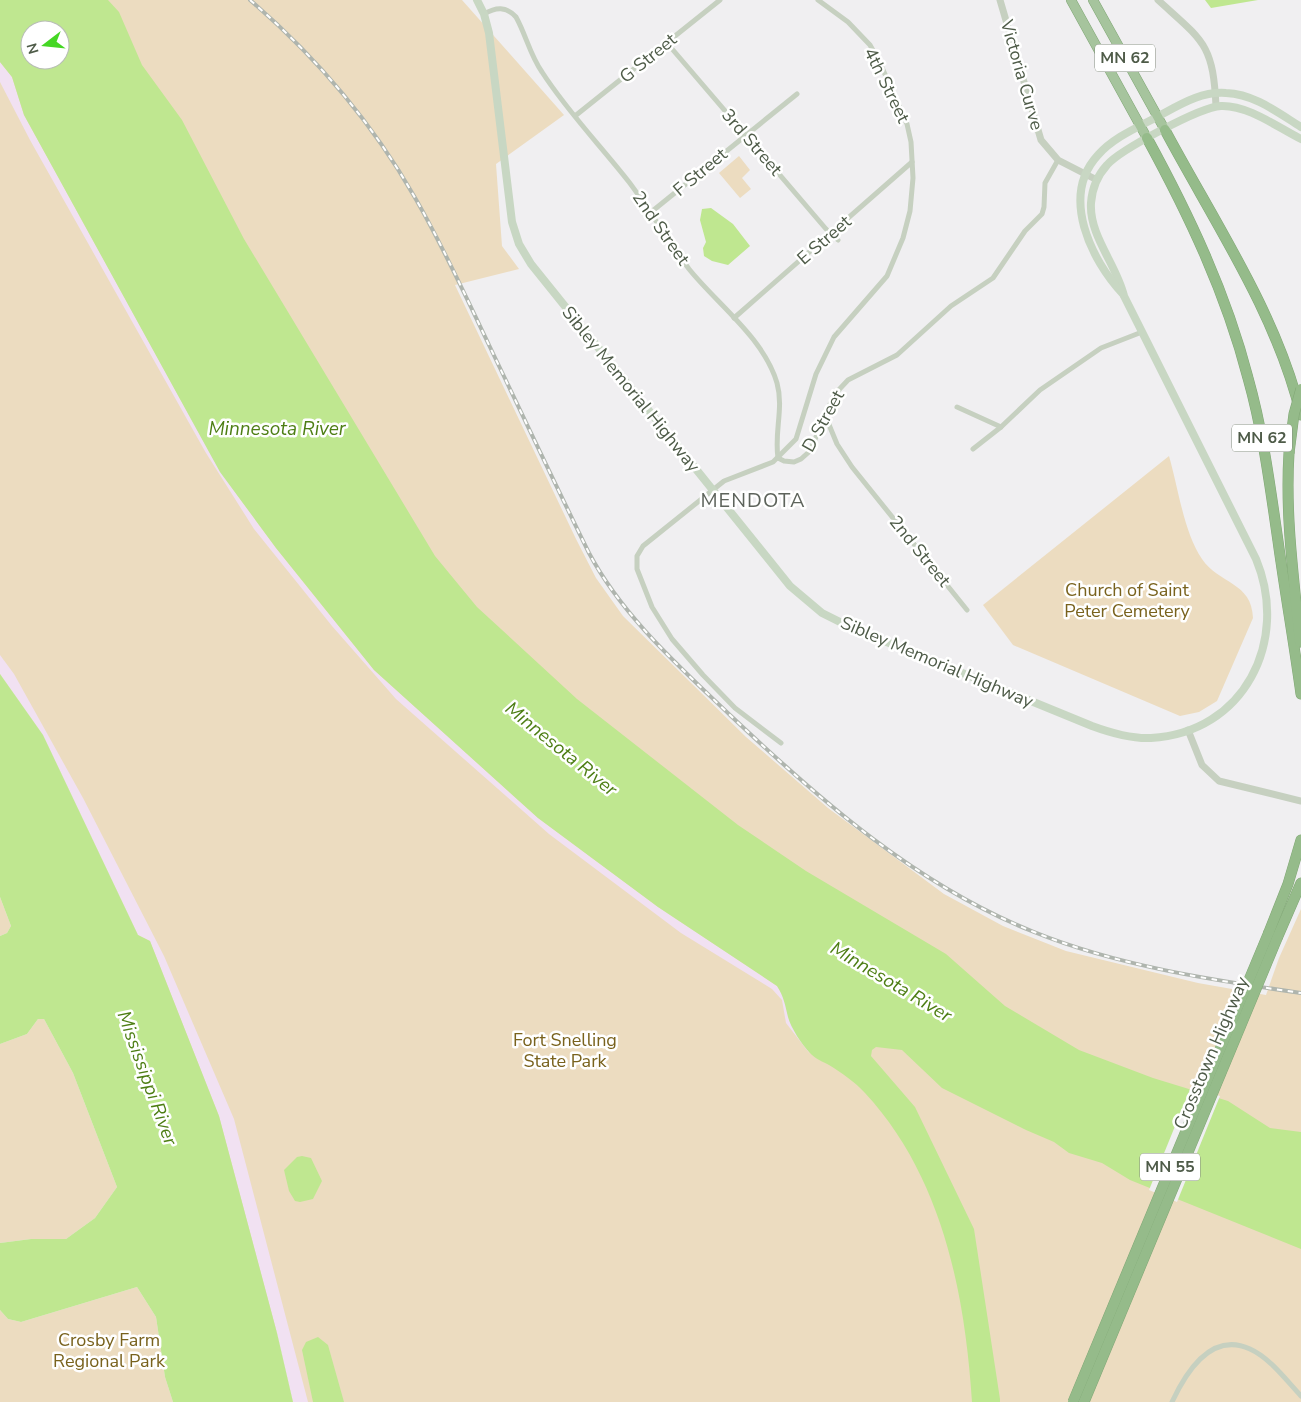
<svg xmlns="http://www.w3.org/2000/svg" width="1301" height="1402" font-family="'Nunito Sans',sans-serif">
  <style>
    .green { fill: #ecdcc0; fill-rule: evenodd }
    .sand { fill: #f1e1f2 }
    .water { fill: #bfe790; fill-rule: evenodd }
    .pier { fill: #f0eff1 }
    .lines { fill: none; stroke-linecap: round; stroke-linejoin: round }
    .trunk-casing { stroke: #80a775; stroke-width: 10 }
    .motorway-casing { stroke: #80a775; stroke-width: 11 }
    .minor { stroke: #c6d0c0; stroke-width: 5 }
    .tertiary { stroke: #c6d0c0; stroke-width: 7 }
    .secondary { stroke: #c8d7c3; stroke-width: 8 }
    .trunk { stroke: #a6c49d; stroke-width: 9 }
    .motorway { stroke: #95bb8a; stroke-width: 10 }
    .rail-casing { stroke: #afb5ae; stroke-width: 4 }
    .rail { stroke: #fff; stroke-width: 2; stroke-dasharray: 5.5; stroke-linecap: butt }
    .motorway-bridge-casing { stroke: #80a775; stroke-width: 11; stroke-linecap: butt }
    .motorway-bridge { stroke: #95bb8a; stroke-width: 10 }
    .labels { text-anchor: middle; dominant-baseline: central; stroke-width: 5; stroke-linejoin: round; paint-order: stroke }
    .shield { fill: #fff; stroke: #838c7f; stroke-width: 1 }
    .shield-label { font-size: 16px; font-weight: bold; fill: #4e5b48 }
    .street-label { font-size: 18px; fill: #4e5b48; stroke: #fff }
    .park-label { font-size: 18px; fill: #79621d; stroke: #fff }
    .water-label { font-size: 19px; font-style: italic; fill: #4d7e14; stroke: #fff }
    .quarter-label { font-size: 20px; letter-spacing: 1px; fill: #5e645c; stroke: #fff }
  </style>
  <rect width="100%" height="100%" fill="#f0eff1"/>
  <g class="green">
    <path d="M0,0H462L564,115L496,164L502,246L519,269L455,285L576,539L596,578L623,616L746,737L828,808L944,894L1003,926L1066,951L1198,983L1266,995L1279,958L1301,909V1402H293L277,1333L138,935L43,735L0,674ZM30,30H60V60H30Z"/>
    <path d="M739,156L750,170L742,178L751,189L740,198L719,173Z"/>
    <path d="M1169,456C1178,487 1184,533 1202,559C1219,584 1252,582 1253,618L1217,701L1199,712L1180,716L1013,645L983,605Z"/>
    <path d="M0,897L11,926L7,933L0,936Z"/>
    <path d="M38,1019H44L73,1073L117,1187L95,1218L66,1239H31L0,1243V1044L27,1034Z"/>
    <path d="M137,1287L156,1317L165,1377L173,1402H0V1310L8,1319L21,1322Z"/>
  </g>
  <g class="sand">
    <path d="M0,62L12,77L24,115L220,471L276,548L374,670L538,818L658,907L777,986L784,996L789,1019L810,1054L786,1023L782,1000L772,989L681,933L549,834L396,699L332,626L254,529L206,453L30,140L0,82Z"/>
    <path d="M0,655L14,674L83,798L164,956L234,1119L308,1402H293L277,1333L219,1116L150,941L138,935L43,735L0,674Z"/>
  </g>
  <g class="water">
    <path d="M0,0H108L119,12L142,65L182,120L244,239L435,556L477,607L577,699L738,825L806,871L946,954L1005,1006L1079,1050L1153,1078L1228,1101L1270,1128L1301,1132V1249L1130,1180L1102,1163L1069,1153L1054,1142L1026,1130L942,1088L902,1050L876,1047L872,1050L871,1056L915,1107L974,1229L1000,1399V1402H972C965,1293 942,1176 865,1093C855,1082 842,1073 829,1065C823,1062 814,1058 810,1053C802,1045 791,1028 788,1017C785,1005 784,997 777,986L658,907L538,818L374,670L276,548L220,472L24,115L12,77L0,62ZM30,30H60V60H30Z"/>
    <path d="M1205,0H1258L1211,8Z"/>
    <path d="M711,208L733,224L750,246L728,265L712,261L704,256L703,248L706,242L700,220L702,209Z"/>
    <path d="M0,674L43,735L138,935L150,941L219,1116L277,1333L293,1402H173L165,1377L156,1317L137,1287L21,1322L8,1319L0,1310V1243L31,1239H66L95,1218L117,1187L73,1073L44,1019H38L27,1034L0,1044V936L7,933L11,926L0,897Z"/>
    <path d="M302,1156L311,1158L322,1181L313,1199L300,1202L295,1201L289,1191L284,1170L297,1157Z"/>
    <path d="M318,1337L328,1345L344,1402H313L302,1350L306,1342Z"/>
  </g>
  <path class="pier" d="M1191,1087L1220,1096L1177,1202L1149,1190Z"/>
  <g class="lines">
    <g class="trunk-casing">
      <g id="trunk">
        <path d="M1071,0L1147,138"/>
        <path d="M1093,0L1165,130"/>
      </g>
    </g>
    <g class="motorway-casing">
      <g id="motorway">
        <path d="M1165,130C1213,220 1277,314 1301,415"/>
        <path d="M1147,138C1189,215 1226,293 1248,378C1263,431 1270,486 1278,541C1285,592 1294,643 1301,694"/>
        <path d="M1289,453C1285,516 1294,579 1300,642"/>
        <path d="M1269,932L1288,884L1301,840"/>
        <path d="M1278,936L1301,883"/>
      </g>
    </g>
    <g class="minor">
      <path d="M484,14C496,7 506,6 516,17C526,35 530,55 542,72C567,111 600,145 629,182C650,210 668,241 689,269C717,304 764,338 777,383C784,408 774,432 778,458"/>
      <path d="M667,43L826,229L838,240"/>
      <path d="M575,116L720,0"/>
      <path d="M650,213L797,94"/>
      <path d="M734,318L912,162"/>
      <path d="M957,407L1001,427"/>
      <path d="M825,415L837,444L852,467L967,610"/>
      <path d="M973,449L1001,427L1040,390L1101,348L1142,332"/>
      <path d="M778,458L784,461L794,462L801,459L810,451L834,395L848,380L897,355L951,306L993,278L1025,231L1042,214L1044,207L1045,183L1058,160"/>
      <path d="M781,743L735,708L703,675L672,639L652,607L637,569V556L643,546L724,481L773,462L796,439L816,374L834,337L887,276L903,238L910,211L913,178L911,142L907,124L880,63L870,45L848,22L818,0"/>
      <path d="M1172,1402C1186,1372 1211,1331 1250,1349C1270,1358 1286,1380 1301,1396"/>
    </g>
    <g class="tertiary">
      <path d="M1000,0L1041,140L1058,160L1097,180"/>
      <path d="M1158,0C1203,41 1213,43 1216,106"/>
      <path d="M1188,730L1202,765L1219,781L1301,801"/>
    </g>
    <g class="secondary">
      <path d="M477,0L484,14L489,33L512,222L519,244L531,264L790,586L822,613L850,627L1092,726C1111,733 1131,739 1151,738C1244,733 1290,641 1256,559L1124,296C1117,265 1089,236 1091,203C1092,189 1097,176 1107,165C1120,150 1200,107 1221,106C1248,105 1277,127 1301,139"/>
      <path d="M1123,294C1091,260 1060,196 1098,155C1113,138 1136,128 1155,118C1178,106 1200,91 1226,93C1254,94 1277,112 1301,127"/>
    </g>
    <use href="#trunk" class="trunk"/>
    <use href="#motorway" class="motorway"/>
    <g class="rail-casing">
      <path id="rail" d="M250,0C315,56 371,121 414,196C442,244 465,295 489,345C522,414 555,484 589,553C623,617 680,667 731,716C821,801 918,886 1034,932C1118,966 1212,980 1301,993"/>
    </g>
    <use href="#rail" class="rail"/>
    <g class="motorway-bridge-casing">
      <g id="motorway-bridge">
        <path d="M1289,453L1294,414L1301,389"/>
        <path d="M1073,1402L1269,932"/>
        <path d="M1084,1402L1278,936"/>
      </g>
    </g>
    <use href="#motorway-bridge" class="motorway-bridge"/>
  </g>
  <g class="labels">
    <g class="shield">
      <rect x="1095" y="44.5" width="60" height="27" rx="4"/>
      <rect x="1232" y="424.5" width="60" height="27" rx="4"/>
      <rect x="1140" y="1153.5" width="60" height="27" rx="4"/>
    </g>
    <g class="shield-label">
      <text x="1125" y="58">MN 62</text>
      <text x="1262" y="438">MN 62</text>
      <text x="1170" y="1167">MN 55</text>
    </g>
    <g class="street-label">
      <text transform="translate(648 58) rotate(-39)">G Street</text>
      <text transform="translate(1022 75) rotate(74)">Victoria Curve</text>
      <text transform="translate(887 85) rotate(64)">4th Street</text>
      <text transform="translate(752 142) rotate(49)">3rd Street</text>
      <text transform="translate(700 172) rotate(-40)">F Street</text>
      <text transform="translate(661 228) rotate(55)">2nd Street</text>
      <text transform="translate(824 240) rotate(-41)">E Street</text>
      <text transform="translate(631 389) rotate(51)">Sibley Memorial Highway</text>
      <text transform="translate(823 421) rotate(-61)">D Street</text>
      <text transform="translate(920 551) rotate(51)">2nd Street</text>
      <text transform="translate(937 662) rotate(23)">Sibley Memorial Highway</text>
      <text transform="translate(1211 1053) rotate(-67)">Crosstown Highway</text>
    </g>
    <g class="park-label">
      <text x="1127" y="590">Church of Saint<tspan x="1127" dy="21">Peter Cemetery</tspan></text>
      <text x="565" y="1040">Fort Snelling<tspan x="565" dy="21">State Park</tspan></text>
      <text x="109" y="1340">Crosby Farm<tspan x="109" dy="21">Regional Park</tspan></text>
    </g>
    <g class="water-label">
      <text x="277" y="429">Minnesota River</text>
      <text transform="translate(561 749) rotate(39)">Minnesota River</text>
      <text transform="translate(891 982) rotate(31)">Minnesota River</text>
      <text transform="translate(147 1078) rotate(70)">Mississippi River</text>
    </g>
    <g class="quarter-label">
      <text x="753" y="500">MENDOTA</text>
    </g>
  </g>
  <g transform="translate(45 45) rotate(254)"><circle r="24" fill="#ffffff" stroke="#b8bdb6"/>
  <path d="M0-4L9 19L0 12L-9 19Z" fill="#45d724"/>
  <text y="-8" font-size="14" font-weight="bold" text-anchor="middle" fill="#4e5b48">N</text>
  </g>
</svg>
